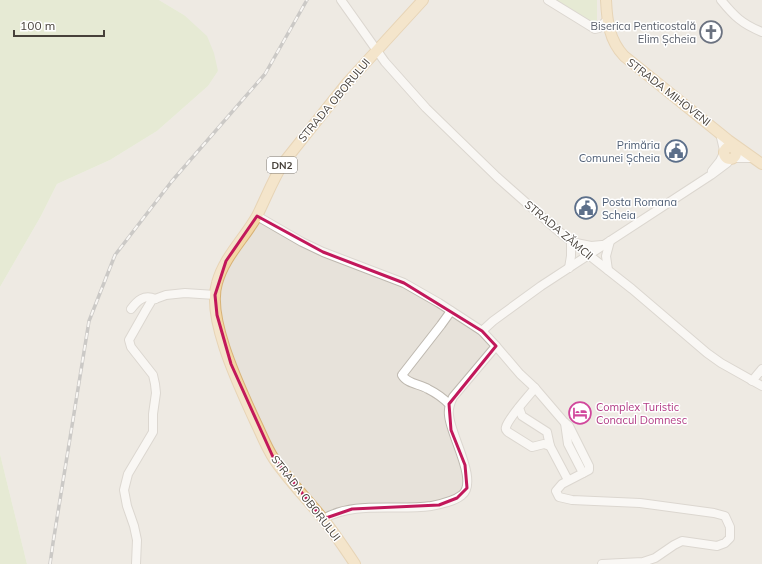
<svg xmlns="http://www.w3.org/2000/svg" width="762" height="564" font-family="Mulish,sans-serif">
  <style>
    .residential { fill: #e7e2da }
    .green { fill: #d4e3b9 }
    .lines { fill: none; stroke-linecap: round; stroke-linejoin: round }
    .minor-casing { stroke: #beb8af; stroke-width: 10 }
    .major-casing { stroke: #d7b276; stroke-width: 12 }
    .minor { stroke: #fff; stroke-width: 8 }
    .major { stroke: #f3d7a5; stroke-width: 10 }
    .rail-casing { stroke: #999; stroke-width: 3.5 }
    .rail { stroke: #fff; stroke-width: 2; stroke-dasharray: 6; stroke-linecap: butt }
    .marked { fill: none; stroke: #c2185b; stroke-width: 3; stroke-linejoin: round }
    .labels { text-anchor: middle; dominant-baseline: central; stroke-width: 3; stroke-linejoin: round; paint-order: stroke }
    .shield { fill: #fff; stroke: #7e7a75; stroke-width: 1 }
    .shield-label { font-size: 10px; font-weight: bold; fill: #47413a }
    .worship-label { font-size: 11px; fill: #5b616d; stroke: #fff; text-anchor: end }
    .street-label { font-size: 11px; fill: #47413a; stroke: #fff }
    .service-label { font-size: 11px; fill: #4e5e75; stroke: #fff; text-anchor: end }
    .hotel-label { font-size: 11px; fill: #b23c85; stroke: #fff; text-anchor: start }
  </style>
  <rect width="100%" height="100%" fill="#f4f1eb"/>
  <path class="residential" d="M159,0H762V564H27L0,454V287L41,216L57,184L110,160L157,131L208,86L218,71L184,15Z"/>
  <g class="green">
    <path d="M0,0H159L184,15L207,36L214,53L218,71L208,86L157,131L110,160L57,184L41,216L0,287Z"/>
    <path d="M556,0H597V20L595,22L591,21Z"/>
    <path d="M0,454L27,564H0Z"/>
  </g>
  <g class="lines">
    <g class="minor-casing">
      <g id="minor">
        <path d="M341,0L385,62L426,108L497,177L557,230L632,289L707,353L721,363L762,386"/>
        <path d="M548,0L595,29L599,28L607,20"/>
        <path d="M721,0C734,16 742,24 762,32"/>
        <path d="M720,133L724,150"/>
        <path d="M733,158H753"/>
        <path d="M712,171L720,161L724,153"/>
        <path d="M257,216L302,242L323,252L404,283L439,303L482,331L496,346L520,374L535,388L565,423L569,426L589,466V470L562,484L556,491L559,497L572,500L640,503L714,513L725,516L730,527V538L725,543L717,546L682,541L674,545L655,558L643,562L602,564"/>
        <path d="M576,243L591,246L602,245"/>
        <path d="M569,268L571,256V241"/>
        <path d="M608,270L606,256L610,241"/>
        <path d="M131,309C137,301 144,294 155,299"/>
        <path d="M482,331L493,321L541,286L711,175L727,163L730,159"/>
        <path d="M752,381L762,369"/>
        <path d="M535,388C528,397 509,417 506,427C505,430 506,430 508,432L532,447L544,444L550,446"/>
        <path d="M449,404C443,398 436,393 428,389C420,384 407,384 402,375L441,325L451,311"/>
        <path d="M519,408L522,416L547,432L550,446L568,480"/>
        <path d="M565,423L568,444L583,473"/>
        <path d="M323,519C354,501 395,511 431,506C441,504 453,502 462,495C479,481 450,435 449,415C448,408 450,403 453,397L496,346"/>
        <path d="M136,564L137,540L134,526L127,506L124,490L128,474L153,432V414L156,393L155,384L153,375L131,347L129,340L146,310L152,300L155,299L166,295L185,293L215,295"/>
      </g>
    </g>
    <g class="major-casing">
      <g id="major">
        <path d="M606,0C607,21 609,40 624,56L728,140L762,164"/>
        <circle cx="730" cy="153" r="6"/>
        <path d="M355,564C345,549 335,534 324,520C307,499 289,481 274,459C266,447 261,433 255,421C240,388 206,318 217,283C224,257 244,239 257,216C266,198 273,179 284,162L347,83L423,0"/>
      </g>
    </g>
    <use href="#minor" class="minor"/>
    <use href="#major" class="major"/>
    <g class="rail-casing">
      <path id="rail" d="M50,564L53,543L89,321L115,255L172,181L265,74L307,0"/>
    </g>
    <use href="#rail" class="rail"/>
  </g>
  <path d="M0 0H762V564H0ZM257,216L323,252L404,283L482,331L496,346L449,404L451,430L465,465L467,488L457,498L439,505L352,509L323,519L273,457L231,364L217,315L215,295L226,261Z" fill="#f4f1eb" fill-opacity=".55" fill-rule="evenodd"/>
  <path class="marked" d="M257,216L323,252L404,283L482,331L496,346L449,404L451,430L465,465L467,488L457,498L439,505L352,509L323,519L273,457L231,364L217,315L215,295L226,261Z"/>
  <defs>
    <g id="church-ring" transform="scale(1.15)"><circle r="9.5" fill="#fff" stroke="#6b7280" stroke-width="1.5"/><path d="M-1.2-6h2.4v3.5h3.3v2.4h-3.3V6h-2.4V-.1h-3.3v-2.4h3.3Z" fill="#6b7280"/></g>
    <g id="civic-ring" transform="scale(1.15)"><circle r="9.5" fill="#fff" stroke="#5c6f8a" stroke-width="1.5"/><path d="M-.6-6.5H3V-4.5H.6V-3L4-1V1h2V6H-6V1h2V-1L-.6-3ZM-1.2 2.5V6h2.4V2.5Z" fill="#5c6f8a"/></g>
    <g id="hotel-ring" transform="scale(1.15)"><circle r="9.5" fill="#fff" stroke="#d1479c" stroke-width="1.5"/><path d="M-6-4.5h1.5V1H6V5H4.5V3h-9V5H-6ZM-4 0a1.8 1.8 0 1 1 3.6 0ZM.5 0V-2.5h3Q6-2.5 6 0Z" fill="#d1479c"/></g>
  </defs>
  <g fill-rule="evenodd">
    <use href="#church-ring" x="711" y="32"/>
    <use href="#civic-ring" x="676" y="151"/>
    <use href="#civic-ring" x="586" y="208"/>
    <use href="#hotel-ring" x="580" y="413"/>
  </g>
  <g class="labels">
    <rect class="shield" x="267" y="157" width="30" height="16" rx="3"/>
    <g class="shield-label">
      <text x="282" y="165">DN2</text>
    </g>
    <g class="worship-label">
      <text x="696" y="26">Biserica Penticostală<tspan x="696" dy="13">Elim Șcheia</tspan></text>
    </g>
    <g class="street-label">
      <text transform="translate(669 92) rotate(38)">STRADA MIHOVENI</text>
      <text transform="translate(334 100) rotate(-50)">STRADA OBORULUI</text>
      <text transform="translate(559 230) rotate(40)">STRADA ZĂMCII</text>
      <text transform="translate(306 498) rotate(52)">STRADA OBORULUI</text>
    </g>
    <g class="service-label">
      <text x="660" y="145">Primăria<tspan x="660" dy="13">Comunei Șcheia</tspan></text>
      <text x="602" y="202" text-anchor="start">Posta Romana<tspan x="602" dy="13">Scheia</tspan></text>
    </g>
    <g class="hotel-label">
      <text x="596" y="407">Complex Turistic<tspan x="596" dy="13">Conacul Domnesc</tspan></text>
    </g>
  </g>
  <path d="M14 30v6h90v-6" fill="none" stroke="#47413a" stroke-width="2"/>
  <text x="20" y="30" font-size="12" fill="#47413a" stroke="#ffffff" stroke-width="3" paint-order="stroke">100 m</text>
</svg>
